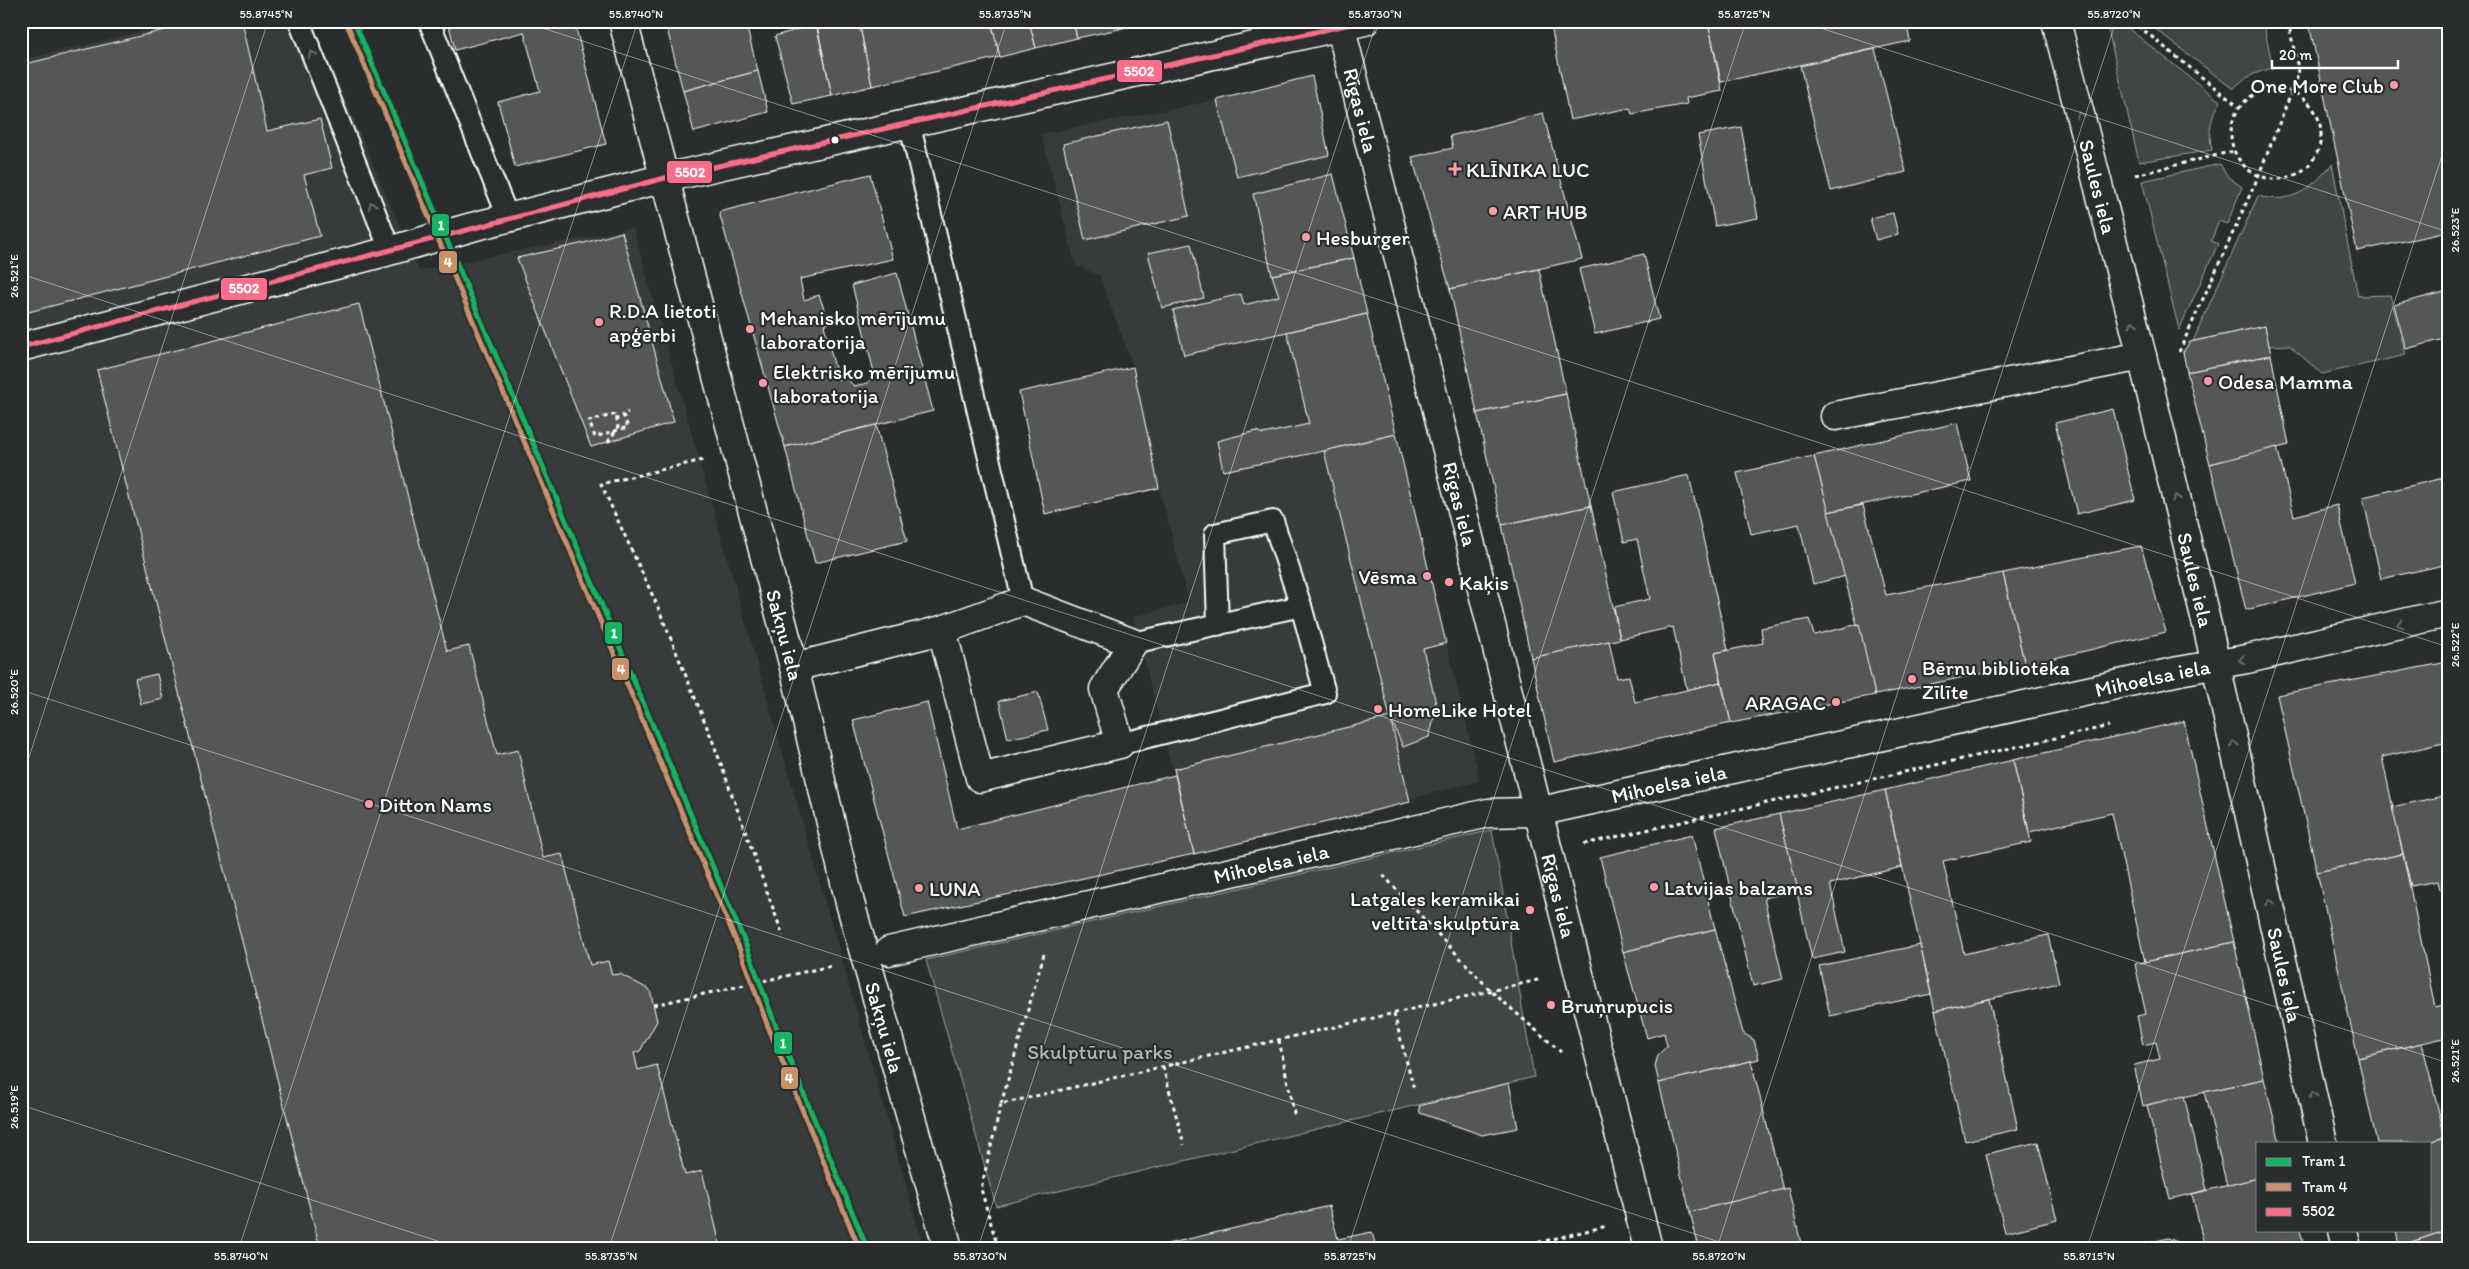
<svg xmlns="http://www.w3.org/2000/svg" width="2469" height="1269" font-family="Itim,sans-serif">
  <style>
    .built { fill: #373a3b }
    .green { fill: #414445; stroke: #a0a2a2 }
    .building { fill: #555758; stroke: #fff }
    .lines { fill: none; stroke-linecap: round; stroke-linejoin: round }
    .service-casing { stroke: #fff; stroke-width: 24 }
    .pedestrian-casing { stroke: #fff; stroke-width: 31 }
    .minor-casing { stroke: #fff; stroke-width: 31 }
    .tertiary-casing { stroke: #fff; stroke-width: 31 }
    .path { stroke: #fff; stroke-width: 3; stroke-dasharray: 4 4; stroke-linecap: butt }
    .service { stroke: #2a2d2e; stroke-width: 20 }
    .pedestrian { stroke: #2a2d2e; stroke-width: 28 }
    .minor { stroke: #2a2d2e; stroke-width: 28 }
    .tertiary { stroke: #2a2d2e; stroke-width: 28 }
    .bus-1-casing { stroke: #2a2d2e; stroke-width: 9 }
    .bus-1 { stroke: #fb6d88; stroke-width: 5 }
    .tram-1-casing { stroke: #2a2d2e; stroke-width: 9 }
    .tram-2-casing { stroke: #2a2d2e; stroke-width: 9 }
    .tram-1 { stroke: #13b361; stroke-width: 5 }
    .tram-2 { stroke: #c7916a; stroke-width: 5 }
    .oneway { stroke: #6a6c6d }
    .ticks { fill: none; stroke: #fff; stroke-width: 1; stroke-opacity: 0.45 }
    .poi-dot { fill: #ff9aa2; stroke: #2a2d2e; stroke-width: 2 }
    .bus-dot { fill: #fff; stroke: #2a2d2e; stroke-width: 2 }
    .labels { text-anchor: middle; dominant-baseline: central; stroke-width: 4.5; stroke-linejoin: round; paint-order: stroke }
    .poi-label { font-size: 21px; fill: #fff; stroke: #2a2d2e; text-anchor: start }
    .street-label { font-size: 21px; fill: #fff; stroke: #2a2d2e }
    .park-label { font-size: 21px; fill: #b3b4b5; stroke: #2a2d2e }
    .line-badge { stroke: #2a2d2e; stroke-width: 2 }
    .badge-label { font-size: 14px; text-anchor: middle; font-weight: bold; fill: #fff }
    .neatline { fill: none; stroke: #fff; stroke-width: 2 }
    .ticks-label { font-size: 12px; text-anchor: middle; fill: #fff }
  </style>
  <rect width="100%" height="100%" fill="#2a2d2e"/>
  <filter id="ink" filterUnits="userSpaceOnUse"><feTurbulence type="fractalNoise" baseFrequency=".02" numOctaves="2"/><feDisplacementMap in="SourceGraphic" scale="10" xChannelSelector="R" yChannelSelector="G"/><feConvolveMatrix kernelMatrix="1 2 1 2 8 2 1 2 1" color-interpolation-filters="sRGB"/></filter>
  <g filter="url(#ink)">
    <g class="built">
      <path d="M186,21H312L419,271L633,228L924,1248H21V60Z"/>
      <path d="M1312,76L1333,174L1480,781L1194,854L1133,617L1189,602L1159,488L1133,366L1099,275L1076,266L1041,134L1217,100Z"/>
    </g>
    <g class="green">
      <path d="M2106,21H2119L2221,102C2210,117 2208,131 2212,150L2139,162Z"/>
      <path d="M2145,21H2263L2273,68C2257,72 2244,77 2233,89Z"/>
      <path d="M2220,164L2228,177L2242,187L2227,224L2219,221L2211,241L2218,244L2179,330L2142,181Z"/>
      <path d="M2332,164L2358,296L2390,295L2406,355L2322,374L2289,345L2269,346L2265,326L2193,341L2258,196C2292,205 2311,189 2332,164Z"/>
      <path d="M1492,830L1534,1077L996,1206L926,960Z"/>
    </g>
    <g class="building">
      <path d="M202,21H242L267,131L320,119L332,168L304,175L320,236L21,314V65Z"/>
      <path d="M448,21H574L606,144L515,167L498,102L540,91L524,32L455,50Z"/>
      <path d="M665,21H745L758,71L683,91Z"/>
      <path d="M816,21H859L872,86L832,96Z"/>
      <path d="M859,21H991L1000,57L872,86Z"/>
      <path d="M991,21H1029L1036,48L1000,57Z"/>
      <path d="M1029,21H1073L1077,38L1036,48Z"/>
      <path d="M1073,21H1117L1119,29L1077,38Z"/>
      <path d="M1117,21H1150L1119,29Z"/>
      <path d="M1550,21H1708L1722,91L1686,98L1687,104L1632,114L1630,108L1570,120Z"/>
      <path d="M1708,21H1906L1910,41L1721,82Z"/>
      <path d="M2319,21H2448V232L2357,251L2309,23Z"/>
      <path d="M816,24L832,96L793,104L775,36Z"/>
      <path d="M1875,49L1906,172L1831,191L1800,66Z"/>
      <path d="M758,71L768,112L694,132L683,91Z"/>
      <path d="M1312,76L1329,155L1237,177L1217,100Z"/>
      <path d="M1543,113L1582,259L1450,289L1412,157L1453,148L1450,136Z"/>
      <path d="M1167,120L1189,216L1085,240L1063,144Z"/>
      <path d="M1741,127L1758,218L1715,226L1698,135Z"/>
      <path d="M870,174L893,259L800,279L804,300L819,295L829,323L824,325L838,380L846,378L854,386L868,383L874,372L852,285L897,273L933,411L785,447L719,212Z"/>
      <path d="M1333,174L1354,258L1272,275L1253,194Z"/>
      <path d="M1893,213L1898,234L1876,240L1870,218Z"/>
      <path d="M622,232L674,422L591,447L517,258L584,243Z"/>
      <path d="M1191,244L1204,298L1162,308L1148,253Z"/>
      <path d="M1644,254L1659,319L1595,334L1579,269Z"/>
      <path d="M1354,258L1367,314L1184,355L1173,310L1241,294L1244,305L1279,296L1272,275Z"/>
      <path d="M1539,269L1566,394L1477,413L1450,289Z"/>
      <path d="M2448,291V338L2406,349L2394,305Z"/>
      <path d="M359,304L447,651L469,646L497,755L518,750L543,858L562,854L590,965L608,961L612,975L620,974L650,990L657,1021L640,1051L634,1053L638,1070L657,1065L685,1175L702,1171L721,1248H320L97,370Z"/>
      <path d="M1367,314L1396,434L1324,451L1223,471L1217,441L1256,431L1263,434L1309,424L1287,332Z"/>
      <path d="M2265,326L2271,355L2187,372L2183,352L2190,342Z"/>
      <path d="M2271,355L2289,445L2210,464L2187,372Z"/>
      <path d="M1133,367L1159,488L1045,514L1019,392Z"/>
      <path d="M1566,394L1591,506L1502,525L1477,413Z"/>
      <path d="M2113,409L2135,500L2077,514L2055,423Z"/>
      <path d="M1957,423L1971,481L1828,512L1814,456Z"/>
      <path d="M876,425L907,541L815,563L785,447Z"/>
      <path d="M1396,434L1446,643L1423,649L1437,708L1429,737L1403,747L1390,717L1324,451Z"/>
      <path d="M2277,447L2294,516L2337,505L2355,583L2246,610L2210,464Z"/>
      <path d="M1814,456L1846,576L1813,584L1799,524L1751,534L1737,473Z"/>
      <path d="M1689,475L1728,650L1715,653L1721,682L1687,690L1673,627L1620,639L1614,607L1650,599L1637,539L1624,542L1613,492Z"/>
      <path d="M2448,477V564L2381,579L2363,497Z"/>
      <path d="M1863,505L1886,595L2003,573L2025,665L1875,695L1828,512Z"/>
      <path d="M1591,506L1620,639L1531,658L1502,525Z"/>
      <path d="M2141,546L2166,632L2025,665L2003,573Z"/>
      <path d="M1809,619L1814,635L1859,624L1875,695L1731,723L1715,653L1763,643L1761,628Z"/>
      <path d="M1609,641L1617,678L1629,676L1635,702L1721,682L1731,723L1554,762L1531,658Z"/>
      <path d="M2448,662V742L2382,757L2403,854L2317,872L2277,695Z"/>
      <path d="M157,674L163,699L141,704L135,679Z"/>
      <path d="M1038,692L1048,730L1008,739L999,701Z"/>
      <path d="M927,702L957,829L1175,775L1194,854L905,917L853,720Z"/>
      <path d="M1390,717L1410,802L1194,854L1174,769Z"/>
      <path d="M2184,721L2234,942L2145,962L2112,813L2029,832L2013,760Z"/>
      <path d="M2013,760L2031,842L1943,861L1964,954L2048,935L2059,983L1935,1011L1885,790Z"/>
      <path d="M1885,790L1902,867L1830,884L1845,952L1812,959L1779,814Z"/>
      <path d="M2448,795V889L2440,890L2438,881L2411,886L2392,807Z"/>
      <path d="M1779,814L1798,890L1764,898L1783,979L1753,986L1716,828Z"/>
      <path d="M1692,835L1715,929L1623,952L1600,857Z"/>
      <path d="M2403,854L2435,1007L2448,1004V1037L2358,1058L2317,872Z"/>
      <path d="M1715,929L1743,1033L1754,1040L1759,1059L1659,1083L1655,1066L1658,1055L1667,1046L1664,1033L1647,1038L1623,952Z"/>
      <path d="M2234,942L2264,1079L2143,1106L2134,1065L2160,1059L2156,1042L2143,1045L2137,1016L2146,1014L2135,964Z"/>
      <path d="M1920,945L1931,994L1830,1016L1819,966Z"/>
      <path d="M1989,999L2018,1129L1965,1141L1935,1011Z"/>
      <path d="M2422,1043L2445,1137L2425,1143H2377L2358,1058Z"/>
      <path d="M1751,1061L1783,1190L1690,1212L1659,1083Z"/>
      <path d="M2264,1079L2280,1143H2258V1178L2227,1186L2204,1092Z"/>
      <path d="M1509,1083L1518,1128L1482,1135L1420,1113L1419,1106Z"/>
      <path d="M2184,1096L2207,1190L2170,1199L2147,1105Z"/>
      <path d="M2448,1136V1230L2399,1246L2396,1230H2430V1143H2425Z"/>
      <path d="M2038,1142L2057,1220L2005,1233L1986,1154Z"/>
      <path d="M2258,1178V1230H2300L2304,1248H2205L2192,1194Z"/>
      <path d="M1788,1188L1802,1248H1699L1690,1212Z"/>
      <path d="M1329,1206L1338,1239L1372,1232L1376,1248H1150Z"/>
      <path d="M2448,1230V1248H2400L2399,1246Z"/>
      <path d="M2168,1238L2184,1245V1248H2128Z"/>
    </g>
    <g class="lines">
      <g class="service-casing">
        <g id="service">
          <path d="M299,21L390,250"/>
          <path d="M429,21L508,217"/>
          <path d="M909,122L1023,601"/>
          <path d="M1218,625L1215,534L1273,521L1301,606"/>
          <path d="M1120,744L1325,693L1301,606L1133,643"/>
        </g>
      </g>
      <g class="pedestrian-casing">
        <g id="pedestrian">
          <path id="s1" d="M1339,21L1648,1248"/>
          <path id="s2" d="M889,951L1488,813L1537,812"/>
        </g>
      </g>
      <g class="minor-casing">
        <g id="minor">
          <path id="s3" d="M623,21L794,667L850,903L948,1248"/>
          <path id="s4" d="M2056,21L2142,356L2207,625L2323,1143"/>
          <path d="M1835,416L2142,356"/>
          <path d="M1023,601L1133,643L1104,689L1120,744L980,778L942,630Z"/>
          <path d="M794,667L942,630"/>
          <path id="s5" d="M1537,812L2179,671L2247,659L2448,613"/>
          <path d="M2343,1230L2347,1248"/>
        </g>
      </g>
      <g class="tertiary-casing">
        <path id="tertiary" d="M21,347L382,253L472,227L665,178L1365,21"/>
      </g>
      <g class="path">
        <path d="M2132,21L2239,107"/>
        <circle cx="2276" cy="134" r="45"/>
        <path d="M2135,175L2234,151"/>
        <path d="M2179,352L2258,177L2299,73L2288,21"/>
        <path d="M608,442L618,427L616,414L589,421L595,437L628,427L623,415L628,412"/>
        <path d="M703,460L601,484L657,605L713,742L783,936"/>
        <path d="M1584,844L2109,726"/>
        <path d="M1383,875L1491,991L1561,1052"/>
        <path d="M654,1005L831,966"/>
        <path d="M1394,1014L1414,1089"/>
        <path d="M1279,1040L1295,1118"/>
        <path d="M1163,1067L1184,1145"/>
        <path d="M1001,1104L1044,954"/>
        <path d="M998,1248L981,1189L1001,1104L1542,979"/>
        <path d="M1515,1248L1607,1226"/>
      </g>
      <use href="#service" class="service"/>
      <use href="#pedestrian" class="pedestrian"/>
      <use href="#minor" class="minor"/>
      <use href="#tertiary" class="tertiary"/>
      <g class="bus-1-casing">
        <path id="bus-1" d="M21,347L665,178L1364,21"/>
      </g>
      <use href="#bus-1" class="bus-1"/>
      <g class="tram-1-casing">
        <path id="tram-1" d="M354,21L746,945L774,1021L867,1248"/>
      </g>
      <g class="tram-2-casing">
        <path id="tram-2" d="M347,24L739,948L767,1024L859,1248"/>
      </g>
      <use href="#tram-1" class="tram-1"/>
      <use href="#tram-2" class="tram-2"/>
    </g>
    <defs><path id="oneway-chevron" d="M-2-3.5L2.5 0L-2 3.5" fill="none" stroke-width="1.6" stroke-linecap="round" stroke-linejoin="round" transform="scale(1.25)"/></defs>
    <g class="oneway">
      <use href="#oneway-chevron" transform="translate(312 54) rotate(-112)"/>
      <use href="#oneway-chevron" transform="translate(2080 115) rotate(-104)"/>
      <use href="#oneway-chevron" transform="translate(372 205) rotate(-112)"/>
      <use href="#oneway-chevron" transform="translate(2133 324) rotate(-104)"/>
      <use href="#oneway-chevron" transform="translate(2176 498) rotate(-104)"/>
      <use href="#oneway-chevron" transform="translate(2400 624) rotate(167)"/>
      <use href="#oneway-chevron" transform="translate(2242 660) rotate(168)"/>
      <use href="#oneway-chevron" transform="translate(2234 744) rotate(-103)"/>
      <use href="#oneway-chevron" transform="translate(2270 902) rotate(-103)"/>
      <use href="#oneway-chevron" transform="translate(2313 1095) rotate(-103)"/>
    </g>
  </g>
  <path class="ticks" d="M521,21L2448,647M1799,21L2448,232M21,274L2448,1063M21,690L1738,1248M21,782L268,21M21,1105L459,1248M239,1248L638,21M609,1248L1007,21M978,1248L1377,21M1348,1248L1746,21M1717,1248L2116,21M2087,1248L2448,137"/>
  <g class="poi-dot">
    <circle cx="2394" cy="85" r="5"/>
    <path d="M1452.5 161.5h5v5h5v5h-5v5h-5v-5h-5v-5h5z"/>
    <circle cx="1493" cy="211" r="5"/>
    <circle cx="1306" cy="237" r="5"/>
    <circle cx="599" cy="322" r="5"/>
    <circle cx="750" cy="329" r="5"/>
    <circle cx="2208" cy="381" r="5"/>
    <circle cx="763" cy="383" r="5"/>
    <circle cx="1427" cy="576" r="5"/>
    <circle cx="1449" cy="582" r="5"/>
    <circle cx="1912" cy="679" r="5"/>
    <circle cx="1836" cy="702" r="5"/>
    <circle cx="1378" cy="709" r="5"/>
    <circle cx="369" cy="804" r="5"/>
    <circle cx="1654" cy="887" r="5"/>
    <circle cx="919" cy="888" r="5"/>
    <circle cx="1530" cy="910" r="5"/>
    <circle cx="1551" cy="1005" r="5"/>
  </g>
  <circle class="bus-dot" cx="835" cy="140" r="4.5"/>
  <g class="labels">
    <g class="poi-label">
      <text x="2384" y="85" text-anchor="end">One More Club</text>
      <text x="1466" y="169">KLĪNIKA LUC</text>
      <text x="1503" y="211">ART HUB</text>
      <text x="1316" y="237">Hesburger</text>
      <text x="609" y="310">R.D.A lietoti<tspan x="609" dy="24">apģērbi</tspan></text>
      <text x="760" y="317">Mehanisko mērījumu<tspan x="760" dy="24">laboratorija</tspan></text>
      <text x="773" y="371">Elektrisko mērījumu<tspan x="773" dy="24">laboratorija</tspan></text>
      <text x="2218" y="381">Odesa Mamma</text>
      <text x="1417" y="576" text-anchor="end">Vēsma</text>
      <text x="1459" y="582">Kaķis</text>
      <text x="1922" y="667">Bērnu bibliotēka<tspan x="1922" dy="24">Zīlīte</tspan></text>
      <text x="1826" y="702" text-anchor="end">ARAGAC</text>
      <text x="1388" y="709">HomeLike Hotel</text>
      <text x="379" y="804">Ditton Nams</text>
      <text x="1664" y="887">Latvijas balzams</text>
      <text x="929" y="888">LUNA</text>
      <text x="1520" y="898" text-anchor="end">Latgales keramikai<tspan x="1520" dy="24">veltīta skulptūra</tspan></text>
      <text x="1561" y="1005">Bruņrupucis</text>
    </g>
    <g class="street-label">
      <text stroke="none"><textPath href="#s1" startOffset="92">Rīgas iela</textPath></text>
      <text stroke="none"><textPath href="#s4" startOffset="171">Saules iela</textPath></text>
      <text stroke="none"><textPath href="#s1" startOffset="498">Rīgas iela</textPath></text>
      <text stroke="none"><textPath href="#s4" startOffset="576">Saules iela</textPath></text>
      <text stroke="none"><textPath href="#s3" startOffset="635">Sakņu iela</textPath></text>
      <text stroke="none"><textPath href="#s5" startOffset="630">Mihoelsa iela</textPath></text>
      <text stroke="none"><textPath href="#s5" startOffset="135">Mihoelsa iela</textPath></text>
      <text stroke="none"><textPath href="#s2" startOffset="392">Mihoelsa iela</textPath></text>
      <text stroke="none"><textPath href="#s1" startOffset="902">Rīgas iela</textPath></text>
      <text stroke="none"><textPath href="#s4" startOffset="981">Saules iela</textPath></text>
      <text stroke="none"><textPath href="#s3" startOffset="1040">Sakņu iela</textPath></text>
    </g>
    <g class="park-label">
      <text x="1100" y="1051">Skulptūru parks</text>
    </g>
  </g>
  <g class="line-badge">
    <rect x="1116" y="59" width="47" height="24" rx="5" fill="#fb6d88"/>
    <rect x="666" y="160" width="47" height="24" rx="5" fill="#fb6d88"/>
    <rect x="431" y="213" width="19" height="24" rx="5" fill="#13b361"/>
    <rect x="438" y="250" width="20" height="24" rx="5" fill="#c7916a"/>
    <rect x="220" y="277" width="48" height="24" rx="5" fill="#fb6d88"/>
    <rect x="604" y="621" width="19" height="24" rx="5" fill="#13b361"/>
    <rect x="611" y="657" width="19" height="24" rx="5" fill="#c7916a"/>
    <rect x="773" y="1031" width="20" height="24" rx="5" fill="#13b361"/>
    <rect x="780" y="1066" width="19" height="24" rx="5" fill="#c7916a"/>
  </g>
  <g class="badge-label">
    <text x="1139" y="76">5502</text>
    <text x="690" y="177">5502</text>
    <text x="441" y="230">1</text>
    <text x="448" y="267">4</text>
    <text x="244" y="293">5502</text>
    <text x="614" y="638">1</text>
    <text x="621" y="674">4</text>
    <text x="783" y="1048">1</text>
    <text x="789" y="1083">4</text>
  </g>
  <rect width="2469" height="1269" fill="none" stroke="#2a2d2e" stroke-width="55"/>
  <rect x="2256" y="1142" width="175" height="90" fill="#2a2d2e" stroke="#7f8182"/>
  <rect x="2266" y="1158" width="25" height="8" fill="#13b361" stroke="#7f8182"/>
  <text x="2302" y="1166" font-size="15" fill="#ffffff">Tram 1</text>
  <rect x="2266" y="1183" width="25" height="8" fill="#c7916a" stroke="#7f8182"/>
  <text x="2302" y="1192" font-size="15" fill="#ffffff">Tram 4</text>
  <rect x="2266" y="1208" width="25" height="8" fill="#fb6d88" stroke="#7f8182"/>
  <text x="2302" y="1216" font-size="15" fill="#ffffff">5502</text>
  <path d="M2272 60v8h126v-8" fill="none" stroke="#ffffff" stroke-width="2.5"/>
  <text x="2279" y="60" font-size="15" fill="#ffffff" stroke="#2a2d2e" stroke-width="4" paint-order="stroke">20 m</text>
  <rect x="28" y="28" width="2414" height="1214" class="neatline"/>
  <g class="ticks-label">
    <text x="266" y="18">55.8745°N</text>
    <text x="636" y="18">55.8740°N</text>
    <text x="1005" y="18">55.8735°N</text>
    <text x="1375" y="18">55.8730°N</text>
    <text x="1744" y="18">55.8725°N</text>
    <text x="2114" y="18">55.8720°N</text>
    <text transform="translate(2455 230) rotate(-90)" y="4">26.523°E</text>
    <text transform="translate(14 276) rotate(-90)" y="4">26.521°E</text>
    <text transform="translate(2455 645) rotate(-90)" y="4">26.522°E</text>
    <text transform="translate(14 692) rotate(-90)" y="4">26.520°E</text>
    <text transform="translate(2455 1061) rotate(-90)" y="4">26.521°E</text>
    <text transform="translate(14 1107) rotate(-90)" y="4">26.519°E</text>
    <text x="241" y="1260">55.8740°N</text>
    <text x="611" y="1260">55.8735°N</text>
    <text x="980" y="1260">55.8730°N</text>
    <text x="1350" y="1260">55.8725°N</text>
    <text x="1719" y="1260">55.8720°N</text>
    <text x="2089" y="1260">55.8715°N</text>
  </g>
</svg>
